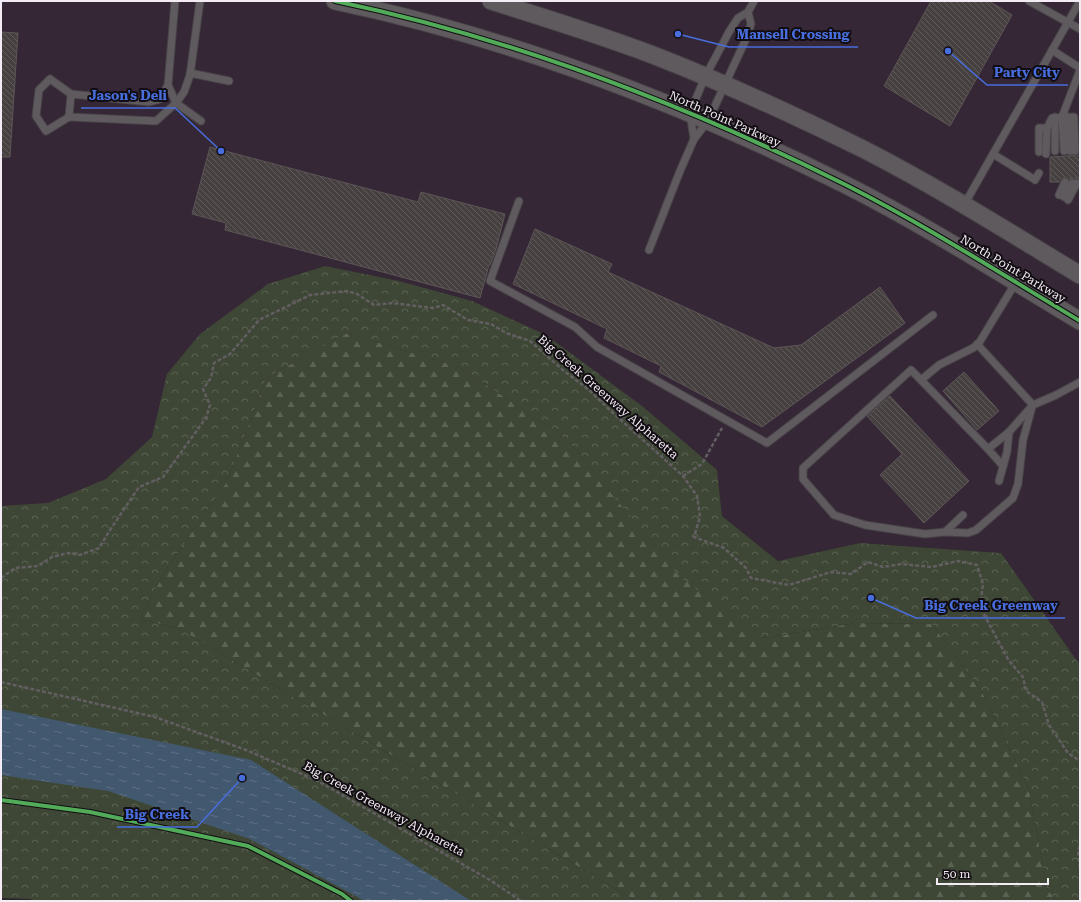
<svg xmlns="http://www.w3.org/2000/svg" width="1081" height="902" font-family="'Roboto Serif',serif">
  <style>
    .built { fill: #352735 }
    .forest { fill: url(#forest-firs) }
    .park { fill: url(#park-crowns) }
    .water { fill: url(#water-ripples) }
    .building { fill: url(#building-back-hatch); stroke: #5c5656 }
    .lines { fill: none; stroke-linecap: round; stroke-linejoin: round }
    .service-casing { stroke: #474247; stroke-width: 9 }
    .tertiary-casing { stroke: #474247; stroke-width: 19 }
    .path { stroke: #625e62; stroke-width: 2.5; stroke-dasharray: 4 2; stroke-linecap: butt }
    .service { stroke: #5e5a5e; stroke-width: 7 }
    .tertiary { stroke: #5e5a5e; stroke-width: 17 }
    .cycleway-casing { stroke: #120d12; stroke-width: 6 }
    .cycleway { stroke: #51ab58; stroke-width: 4 }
    .labels { text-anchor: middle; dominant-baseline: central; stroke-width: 4; stroke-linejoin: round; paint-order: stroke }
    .street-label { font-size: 12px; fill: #f4ecf4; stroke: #120d12 }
    .leader { fill: none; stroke: #486ede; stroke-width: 1.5 }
    .callout-dot { fill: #486ede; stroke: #120d12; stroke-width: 1.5 }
    .callout-label { font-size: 13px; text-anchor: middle; font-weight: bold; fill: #486ede; stroke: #120d12; stroke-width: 4; stroke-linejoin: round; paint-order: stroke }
  </style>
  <defs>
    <pattern id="forest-firs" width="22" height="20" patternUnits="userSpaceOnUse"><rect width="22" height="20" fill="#3e4735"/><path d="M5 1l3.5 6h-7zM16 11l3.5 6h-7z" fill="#5a6253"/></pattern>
    <pattern id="park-crowns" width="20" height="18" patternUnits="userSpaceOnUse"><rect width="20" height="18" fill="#3e4735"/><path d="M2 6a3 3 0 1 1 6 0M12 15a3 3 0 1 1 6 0" fill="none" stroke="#5a6253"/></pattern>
    <pattern id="water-ripples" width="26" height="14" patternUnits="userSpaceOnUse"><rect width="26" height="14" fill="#42586f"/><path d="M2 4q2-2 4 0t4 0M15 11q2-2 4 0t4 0" fill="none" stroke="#5e7084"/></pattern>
    <pattern id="building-back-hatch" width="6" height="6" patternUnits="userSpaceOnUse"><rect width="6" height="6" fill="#464040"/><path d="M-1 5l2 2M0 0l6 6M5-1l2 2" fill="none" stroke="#615c5c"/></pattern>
  </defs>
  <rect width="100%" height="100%" fill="#2a242a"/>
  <path class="built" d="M1,1H1080V665L1001,553L860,543L778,561L722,516L717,470L1,555Z"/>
  <path class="forest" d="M347,333L459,367L565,437L680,576L764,638L855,623L932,624L982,692L1029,789L1047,888L1056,901H636L180,629L140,619L165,571L226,483L248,427L266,378Z"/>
  <path class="park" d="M325,266L399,281L472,301L546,335L642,406L717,470L722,516L778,561L860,543L1001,553L1080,665V901H1056L1047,888L1029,789L982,692L932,624L855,623L764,638L680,577L565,437L459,367L347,333L266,378L248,427L226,483L165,571L140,619L180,629L636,901H35L30,899L1,898V506L48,503L106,479L152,437L167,374L200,334L268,284Z"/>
  <path class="water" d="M1,709L251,760L471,901H365L250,839L108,791L1,775Z"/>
  <g class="building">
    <path d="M931,1H989L1012,15L950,126L884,86Z"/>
    <path d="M1,32L18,33L10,157H1Z"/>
    <path d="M210,147L418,202L421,192L505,214L496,249L490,265H489L480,298L225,230L226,223L192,214Z"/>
    <path d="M1080,155V179L1077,178L1069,179L1064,177L1060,182H1050V157Z"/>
    <path d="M535,229L612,264L608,272L774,348L801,345L880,287L905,323L762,427L659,372L661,366L604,338L607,329L513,284Z"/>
    <path d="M964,372L999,411L977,430L943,391Z"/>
    <path d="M890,396L969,481L924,523L880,475L902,454L867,416Z"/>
  </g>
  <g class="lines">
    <g class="service-casing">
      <g id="service">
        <path d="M175,1L168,85L176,103L201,121"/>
        <path d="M1029,1L1080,29"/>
        <path d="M1052,50L1080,68"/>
        <path d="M190,73L229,81"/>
        <path d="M168,85L160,99L149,102L71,94L69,117L156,121L176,103L184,92L190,75L200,1"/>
        <path d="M69,117L46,131L36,116L39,90L50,79L71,94"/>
        <path d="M1055,117V151"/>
        <path d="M1068,117L1070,151"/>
        <path d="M694,139L690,113L705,77L729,32L738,18L748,12L754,1"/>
        <path d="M1064,151L1062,117L1080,70"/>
        <path d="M1039,152V128H1047L1052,118L1074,117L1075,151"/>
        <path d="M993,154L1032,178"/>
        <path d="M1046,154L1047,128"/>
        <path d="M1035,180L1039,173"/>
        <path d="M1059,195L1065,182"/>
        <path d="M1064,197L1072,183"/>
        <path d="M1068,200L1077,183"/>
        <path d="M519,201L490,281L575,327L597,347L767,443L933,315"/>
        <path d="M964,205L1080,1"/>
        <path d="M649,250L680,171L694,139L708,121L746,39L751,24L748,12"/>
        <path d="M1016,282L979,343L973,348L939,365L921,380L988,449L1009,432L1033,405L1056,395L1080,382"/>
        <path d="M977,344L1033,405"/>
        <path d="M921,380L911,370L803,468V479L834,515L865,525L925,534L945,532L963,515"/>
        <path d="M988,449L1003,466"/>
        <path d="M999,481L1007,452L1009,432"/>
        <path d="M945,532L968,533L976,530L1013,498L1018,484L1023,440L1032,407"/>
      </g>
    </g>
    <g class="tertiary-casing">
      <g id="tertiary">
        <path d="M335,1C512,38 684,104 846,185C927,226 1003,275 1080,321"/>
        <path d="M491,1C546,18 600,35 653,55C725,83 796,116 865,150C939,188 1009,232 1080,275"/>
      </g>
    </g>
    <g class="path">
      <path d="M683,476L702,464L722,428"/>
      <path d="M1,578L15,568L38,566L52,557L68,553L80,555L99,548L110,530L139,487L163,477L206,418L210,405L203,389L211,378L214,363L230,354L259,320L310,295L347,291L357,294L374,305L392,303L433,308L443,305L468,320L491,324L506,333L530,341L564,371L589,390L613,413L683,476L697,496L700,517L694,537L724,548L746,568L751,578L789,585L831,572L851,574L868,562L883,567L901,564L932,567L958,561L977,565L983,584L980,607L1009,661L1023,677L1026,691L1042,702L1049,725L1068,753L1080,761"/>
      <path d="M1,682L155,717L246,750L316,780L490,880L521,901"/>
      <path d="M1080,846L1078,851L1080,868"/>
    </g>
    <use href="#service" class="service"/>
    <use href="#tertiary" class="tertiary"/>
    <g class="cycleway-casing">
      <g id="cycleway">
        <path d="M335,1C512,38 684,104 846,185C927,226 1003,275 1080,321"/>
        <path d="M1,800L90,812L248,846L342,894L351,901"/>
      </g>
    </g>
    <use href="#cycleway" class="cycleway"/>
  </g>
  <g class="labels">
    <g class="street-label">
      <text transform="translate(725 119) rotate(24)">North Point Parkway</text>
      <text transform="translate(1013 269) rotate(31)">North Point Parkway</text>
      <text transform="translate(608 397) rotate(41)">Big Creek Greenway Alpharetta</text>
      <text transform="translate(384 809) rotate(29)">Big Creek Greenway Alpharetta</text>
    </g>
  </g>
  <path class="leader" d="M678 34L729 47H858M948 51L987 85H1068M221 151L175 108H81M871 598L916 618H1065M242 778L197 827H117"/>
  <g class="callout-dot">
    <circle cx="678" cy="34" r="4"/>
    <circle cx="948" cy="51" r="4"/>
    <circle cx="221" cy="151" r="4"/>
    <circle cx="871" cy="598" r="4"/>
    <circle cx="242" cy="778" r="4"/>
  </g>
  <g class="callout-label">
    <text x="793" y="39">Mansell Crossing</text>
    <text x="1027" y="77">Party City</text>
    <text x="128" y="100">Jason's Deli</text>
    <text x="991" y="610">Big Creek Greenway</text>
    <text x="157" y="819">Big Creek</text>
  </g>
  <rect width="1081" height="902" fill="none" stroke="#f4ecf4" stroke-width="4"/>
  <path d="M937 878v6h111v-6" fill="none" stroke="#f4ecf4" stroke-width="2"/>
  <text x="943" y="878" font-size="12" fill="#f4ecf4" stroke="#120d12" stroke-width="3" paint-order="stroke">50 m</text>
</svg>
